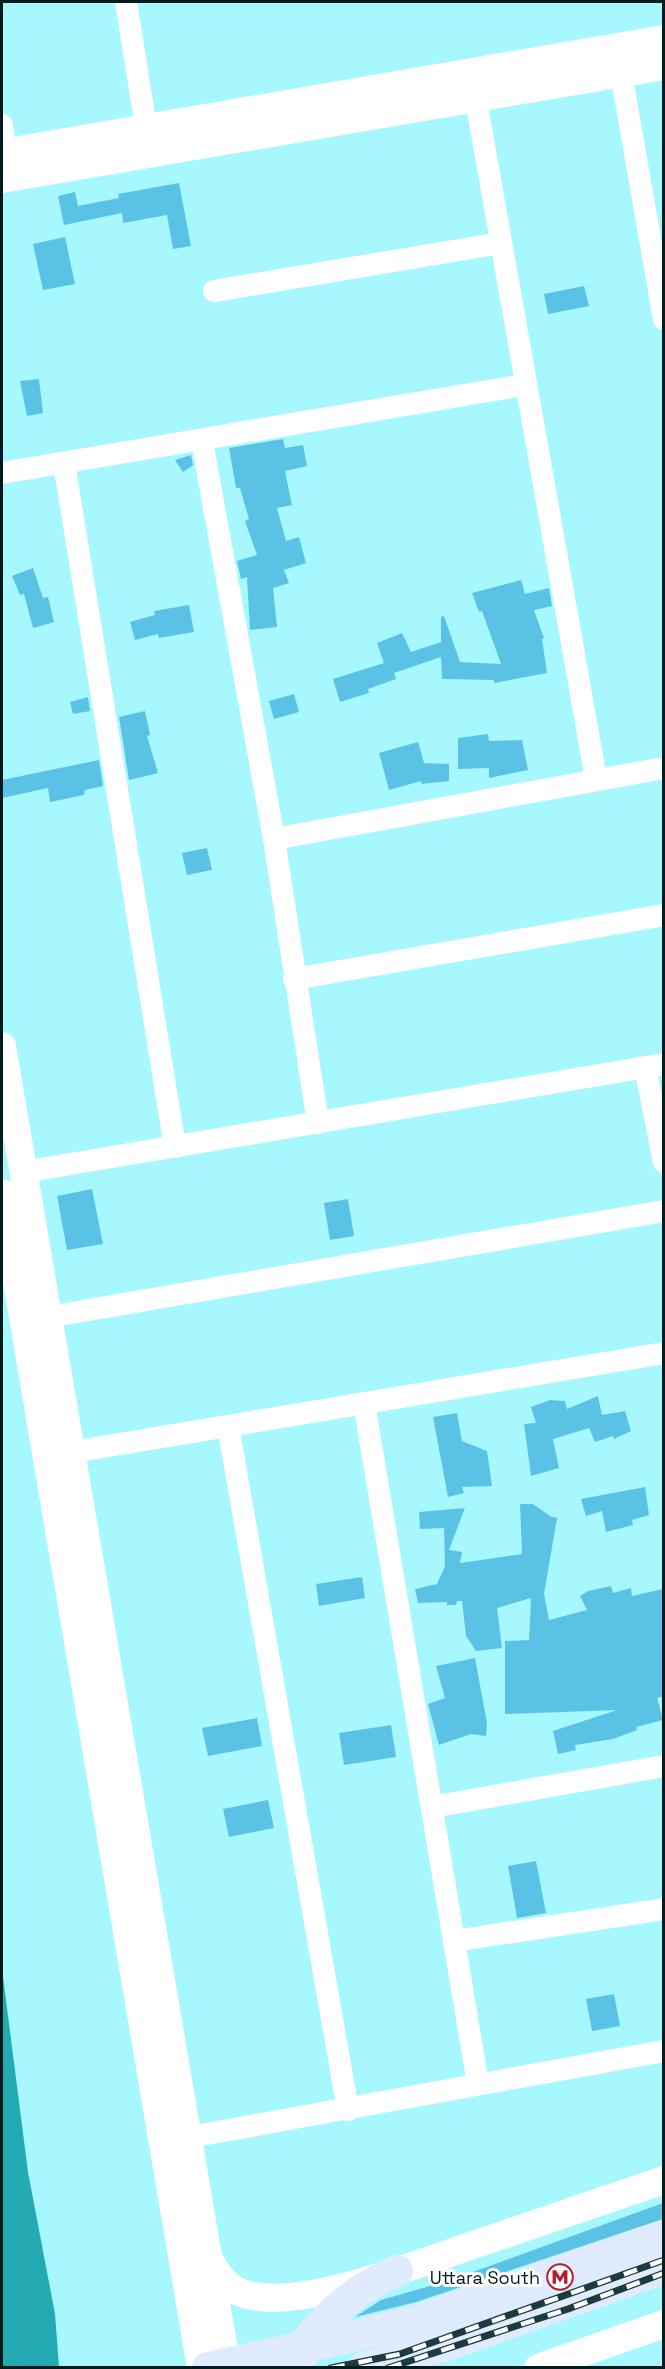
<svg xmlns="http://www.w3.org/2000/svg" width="665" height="2369" font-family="'Space Grotesk',sans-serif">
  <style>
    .water { fill: #24aab3 }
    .building { fill: #5ac3e5 }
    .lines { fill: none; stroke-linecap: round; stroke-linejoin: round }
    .minor { stroke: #fff; stroke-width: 22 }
    .tertiary { stroke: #fff; stroke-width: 28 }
    .secondary { stroke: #e1ebfe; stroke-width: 32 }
    .rail-casing { stroke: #1b3b3e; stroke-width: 7 }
    .rail { stroke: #fff; stroke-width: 4.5; stroke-dasharray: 14; stroke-linecap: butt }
    .labels { text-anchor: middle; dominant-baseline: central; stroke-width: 6; stroke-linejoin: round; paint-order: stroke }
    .poi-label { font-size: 18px; fill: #041b1d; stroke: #fff; text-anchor: end }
  </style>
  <rect width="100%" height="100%" fill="#a6f8fe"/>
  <path class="water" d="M2,1969L28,2172L55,2314L59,2367H2Z"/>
  <g class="building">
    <path d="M179,183L191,246L173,249L167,215L123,223L122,213L64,225L58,196L75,192L78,206L119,198L118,194Z"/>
    <path d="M65,237L75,284L43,290L33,244Z"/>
    <path d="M584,286L589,306L548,314L544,294Z"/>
    <path d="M39,379L43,413L27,416L20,381Z"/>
    <path d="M283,439L285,448L303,445L307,466L285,471L292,505L277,508L286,541L299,537L306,563L284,570L289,583L273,588L277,627L250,630L247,577L241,579L237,561L257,555L245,521L249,519L240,488H236L229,448Z"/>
    <path d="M191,455L193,465L183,472L175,460Z"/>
    <path d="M33,568L43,598L48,597L54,622L33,628L24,594L20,595L12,576Z"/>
    <path d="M521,580L525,594L549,588L552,606L534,610L544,638L542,639L547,673L494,683V680L442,679L441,657L394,673L396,679L368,689L369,693L340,702L333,679L384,663L377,643L402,633L411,652L441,642V617L444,616L460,662L501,664L482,611L479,612L472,593Z"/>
    <path d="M189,605L194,632L159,638L158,634L135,640L130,622L155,615L154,611Z"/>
    <path d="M294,694L299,712L274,719L269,701Z"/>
    <path d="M88,697L90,711L73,714L70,702Z"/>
    <path d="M145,711L150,735L147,736L158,773L129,780L119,717Z"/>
    <path d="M488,734L489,741L522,740L528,770L489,778V768L458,769V738Z"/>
    <path d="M418,742L424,763L449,764V781L422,784L421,781L389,790L379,753Z"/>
    <path d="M99,760L103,786L85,790L84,795L50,802L48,788L2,798V780Z"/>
    <path d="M207,848L212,870L187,875L182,853Z"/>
    <path d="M92,1189L103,1244L67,1250L57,1196Z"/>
    <path d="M348,1199L354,1236L330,1240L324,1203Z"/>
    <path d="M598,1396L602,1415L625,1411L631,1431L614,1439L613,1436L595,1442L589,1428L553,1439L559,1468L531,1476L524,1424L536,1423L531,1407L550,1400L565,1401L567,1409Z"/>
    <path d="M457,1413L462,1441L487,1451L492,1486L462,1487L464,1493L448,1497L433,1417Z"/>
    <path d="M645,1487L649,1515L632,1520L633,1525L606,1532L602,1511L586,1516L581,1499Z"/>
    <path d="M520,1504H533L550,1516L557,1518L544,1594L549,1620L587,1610L580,1596L588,1591L611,1586L613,1593L631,1588L632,1596L663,1589V1696L657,1698L663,1720L636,1727L637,1730L613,1739L575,1745L576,1750L558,1754L553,1731L617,1710L505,1714V1641L529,1640L531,1598L497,1608L502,1648L476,1651L466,1636L462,1601H457L456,1605H447V1602L418,1603L415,1589L437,1584L445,1566L444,1528L420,1529L419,1512L465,1508L449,1550L462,1552L460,1563L522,1554Z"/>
    <path d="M362,1577L365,1598L319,1606L316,1584Z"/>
    <path d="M475,1658L487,1723L486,1736L471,1734L439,1745L428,1704L445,1698L436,1666Z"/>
    <path d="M257,1718L262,1746L208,1756L202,1728Z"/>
    <path d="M391,1725L396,1757L344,1765L339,1733Z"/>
    <path d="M268,1800L274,1828L229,1837L223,1809Z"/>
    <path d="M536,1861L546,1913L517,1918L508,1866Z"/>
    <path d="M614,1994L620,2026L592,2031L586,1999Z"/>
    <path d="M663,2203V2219L416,2302L355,2317L381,2300L451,2280Z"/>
  </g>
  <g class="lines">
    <g class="minor">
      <path d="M126,2L146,127"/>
      <path d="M621,73L664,319"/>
      <path d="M473,83L596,779"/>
      <path d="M2,125L6,152"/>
      <path d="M214,291L501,243"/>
      <path d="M202,441L274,839L318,1123"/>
      <path d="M64,463L175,1147"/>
      <path d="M2,473L524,385"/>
      <path d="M274,839L664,768"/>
      <path d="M294,979L664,915"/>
      <path d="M645,1067L664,1162"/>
      <path d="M23,1172L664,1064"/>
      <path d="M48,1317L664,1211"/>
      <path d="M364,1403L478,2084"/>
      <path d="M228,1426L348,2110"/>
      <path d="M72,1452L664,1353"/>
      <path d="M432,1807L664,1766"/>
      <path d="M454,1941L664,1909"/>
      <path d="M190,2137L664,2051"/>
    </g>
    <g class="tertiary">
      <path d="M2,153L664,39"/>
      <path d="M2,179L664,66"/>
      <path d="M2,1046L227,2368"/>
      <path d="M2,1193L201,2368"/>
      <path d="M211,2263C220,2278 230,2291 248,2295C305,2310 424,2261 482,2242C542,2221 603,2201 664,2180"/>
      <path d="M538,2368L664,2324"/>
    </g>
    <g class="secondary">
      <path d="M303,2355L302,2347C327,2313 358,2288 397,2271"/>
      <path d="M208,2368L358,2335L421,2319L664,2236"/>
      <path d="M363,2368L447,2345L664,2268"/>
    </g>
    <g class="rail-casing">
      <g id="rail">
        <path d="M331,2368L400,2354L664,2260"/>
        <path d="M388,2368L568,2309L664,2273"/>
      </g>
    </g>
    <use href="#rail" class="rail"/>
  </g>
  <defs>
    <g id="metro-ring" transform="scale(1.35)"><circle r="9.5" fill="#fff" stroke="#b21f2f" stroke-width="1.5"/><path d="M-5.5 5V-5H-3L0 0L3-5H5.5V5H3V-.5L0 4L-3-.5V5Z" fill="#b21f2f"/></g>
  </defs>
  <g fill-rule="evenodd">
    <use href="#metro-ring" x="560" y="2277"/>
  </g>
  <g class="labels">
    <g class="poi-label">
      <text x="540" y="2277">Uttara South</text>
    </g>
  </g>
  <rect width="665" height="2369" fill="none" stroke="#041b1d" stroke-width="6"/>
</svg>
